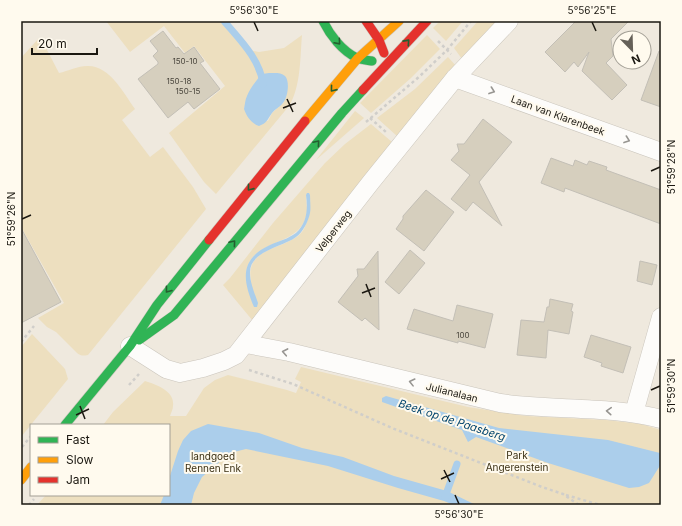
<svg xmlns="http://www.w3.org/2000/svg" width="682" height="526" font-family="Inter,sans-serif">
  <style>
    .green { fill: #eddfbf; fill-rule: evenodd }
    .water { fill: #abceeb }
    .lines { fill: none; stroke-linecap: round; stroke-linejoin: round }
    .stream { stroke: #abceeb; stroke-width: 7 }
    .building { fill: #d6cfbe; stroke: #c3bfb6 }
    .street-casing { stroke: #cac5bc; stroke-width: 19 }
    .fast-casing { stroke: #cac5bc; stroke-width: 10 }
    .slow-casing { stroke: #cac5bc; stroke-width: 10 }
    .jam-casing { stroke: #cac5bc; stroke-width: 10 }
    .path { stroke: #d0ceca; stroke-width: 2.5; stroke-dasharray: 3 3; stroke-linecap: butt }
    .street { stroke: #fdfcfa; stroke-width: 18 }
    .fast { stroke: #30b455; stroke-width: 9 }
    .slow { stroke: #ff9f0a; stroke-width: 9 }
    .jam { stroke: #e5322d; stroke-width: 9 }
    .oneway { stroke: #245e2f }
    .oneway2 { stroke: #979591 }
    .ticks { fill: none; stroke: #1a1710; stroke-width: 1.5 }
    .labels { text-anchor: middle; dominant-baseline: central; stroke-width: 4; stroke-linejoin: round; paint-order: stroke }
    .number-label { font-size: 8px; fill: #49453c }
    .street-label { font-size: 10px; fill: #1a1710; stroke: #fffaee }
    .park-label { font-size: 10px; fill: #3b3014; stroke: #fffaee }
    .water-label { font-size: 11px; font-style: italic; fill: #01436c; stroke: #fffaee }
    .neatline { fill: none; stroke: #1a1710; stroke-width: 1.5 }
    .ticks-label { font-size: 10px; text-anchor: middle; fill: #1a1710 }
  </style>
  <rect width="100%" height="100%" fill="#efe9de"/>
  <g class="green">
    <path d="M106,21H224L249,50L259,52L284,48L302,35C300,58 301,86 289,106L216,194L204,182L169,133L225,86L194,46L185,53L164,26L130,52ZM284,102L272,113L268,121L244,109L246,103Z"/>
    <path d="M440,21H463L446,41L433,28Z"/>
    <path d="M478,21H497L462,59L454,48Z"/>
    <path d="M427,35L440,49L411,78L371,113L360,103Z"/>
    <path d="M39,38L46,48L59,73C68,71 78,66 87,66C110,65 124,94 135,109L122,120L150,157L163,147L193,187L206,209L88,355C83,356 81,356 77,353L56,332L47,327L38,318L64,303L21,227V58Z"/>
    <path d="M448,57L456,66L397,136L377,118L415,89Z"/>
    <path d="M355,111L364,118L316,160Z"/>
    <path d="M371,124L392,142L253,321L223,285L230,278L273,223L325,163L345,144ZM309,193C311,199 310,205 309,211C308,220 305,231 298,236C279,250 245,249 251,281L246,280C244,235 303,251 307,211C307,206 306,200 306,195Z"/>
    <path d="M32,334L65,369L68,379L21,437V347Z"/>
    <path d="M301,367L468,407L526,416L606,420L641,424L661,430V505H37L46,495H169V425H103L113,412L145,381C157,385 175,391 173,406C173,409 171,413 170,416H186L204,388L215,380L228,375L287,390L296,393L301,382L295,379Z"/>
  </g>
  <g class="water">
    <path d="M269,73C274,73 281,72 285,76C290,81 288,97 283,103C280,107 275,109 272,113C267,120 267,123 259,126C251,123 247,117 244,109C245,104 245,100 247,96C250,88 256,81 262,74Z"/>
    <path d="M307,193H309L310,195C310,201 311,208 310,213C308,222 303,232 296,237C283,247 249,251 250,273C250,283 255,294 258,303L257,307H254C242,279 240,259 270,245C279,241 288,239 296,233C307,223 308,209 306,195Z"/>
    <path d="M386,396L499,428L608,440L660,453L661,451V464L649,483L639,487L629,488L548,463L476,437L468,442L462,430L382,402V398Z"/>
    <path d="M208,424L259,433L302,448L343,457L394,476L447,491L476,505H454L444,501L398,488L328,466L246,449L230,453L202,477L194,493L191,505H160L164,495H169V479L178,451L183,440L191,431Z"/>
  </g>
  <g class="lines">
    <g class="stream">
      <path d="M224,21C239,39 260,59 263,84"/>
      <path d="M445,497L457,464"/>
    </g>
  </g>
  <g class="building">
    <path d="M576,21H629L611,39L613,56L606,63L627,85L612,100L582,71L589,52L578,67L574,62L565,72L545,52Z"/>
    <path d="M163,31L176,48L178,47L184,54L194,47L204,61L200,63L220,89L194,109L188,102L168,118L138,79L158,64V62L153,56L158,51L150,41Z"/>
    <path d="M659,51H661V107L641,100Z"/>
    <path d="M483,119L512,142L479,182L502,226L473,202L466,211L451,199L470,175L451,160L459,151L457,144H464Z"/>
    <path d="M551,158L573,166L575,160L587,165L589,161L607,167L606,170L661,190V224L565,188L564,192L541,183Z"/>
    <path d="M426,190L454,212L424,251L396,229L403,219V216Z"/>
    <path d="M21,228L61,302L21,323Z"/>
    <path d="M410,250L425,263L399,294L385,282Z"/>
    <path d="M378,251L379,330L365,318L362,321L338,302L358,276L357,269H364Z"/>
    <path d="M640,261L657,265L652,285L637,281Z"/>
    <path d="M550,299L573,304L571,311L573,312L569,334L548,330L546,358L517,355L521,320L544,322L547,307H549Z"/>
    <path d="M457,305L493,314L485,348L458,341V343L407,329L414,309L453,321Z"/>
    <path d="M591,335L631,347L623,373L601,366L602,363L584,357Z"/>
  </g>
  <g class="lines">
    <g class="street-casing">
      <g id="street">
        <path d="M455,78L661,152"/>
        <path d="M246,344L289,352L500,403C553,411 609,405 661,419"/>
        <path d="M130,346L166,369L180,373L203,368L224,361L236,355L371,182L455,78L509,21"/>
        <path d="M634,413L661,317"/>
      </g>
    </g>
    <g class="fast-casing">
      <g id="fast">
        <path d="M323,21C330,35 342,51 357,58C361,60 367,60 372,61"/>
        <path d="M139,340L174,315L342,113L363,90"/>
        <path d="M65,425L130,346L157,305L209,240"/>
      </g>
    </g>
    <g class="slow-casing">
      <g id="slow">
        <path d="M305,121L358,58L399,21"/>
        <path d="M21,480L31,467"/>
      </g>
    </g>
    <g class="jam-casing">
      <g id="jam">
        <path d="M366,21L379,40L384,53"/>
        <path d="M363,90L427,21"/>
        <path d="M209,240L305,121"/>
      </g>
    </g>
    <g class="path">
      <path d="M438,41L451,54"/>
      <path d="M370,118L386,132"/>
      <path d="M366,122L420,76L447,50L471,21"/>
      <path d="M21,342L34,326"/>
      <path d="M249,370L293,384L392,428L542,487L563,494L579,505"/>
      <path d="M129,385L139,374"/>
      <path d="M22,447L31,436"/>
      <path d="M566,495L600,505"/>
      <path d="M29,505L34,499"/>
    </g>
    <use href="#street" class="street"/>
    <use href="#fast" class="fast"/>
    <use href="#slow" class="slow"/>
    <use href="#jam" class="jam"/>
  </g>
  <defs><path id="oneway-chevron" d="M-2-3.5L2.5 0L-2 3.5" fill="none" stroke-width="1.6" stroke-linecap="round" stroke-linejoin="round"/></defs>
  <g class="oneway">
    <use href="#oneway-chevron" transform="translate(338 42) rotate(49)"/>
    <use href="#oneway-chevron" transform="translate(407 42) rotate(-48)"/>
    <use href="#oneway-chevron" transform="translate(333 89) rotate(129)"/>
    <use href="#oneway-chevron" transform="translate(317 143) rotate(-50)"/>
    <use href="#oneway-chevron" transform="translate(250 188) rotate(129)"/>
    <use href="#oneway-chevron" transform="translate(233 243) rotate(-50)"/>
    <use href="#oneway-chevron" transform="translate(168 290) rotate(128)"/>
  </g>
  <g class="oneway2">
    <use href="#oneway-chevron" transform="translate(492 91) rotate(20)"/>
    <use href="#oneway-chevron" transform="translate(627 140) rotate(20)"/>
    <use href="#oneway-chevron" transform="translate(285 352) rotate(-169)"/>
    <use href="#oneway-chevron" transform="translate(412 382) rotate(-166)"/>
    <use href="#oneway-chevron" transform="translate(609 411) rotate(-176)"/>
  </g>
  <path class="ticks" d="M254,22L258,31M592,22L596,31M287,99L293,112M283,108L296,103M651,171L660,167M22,219L31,215M366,284L371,297M362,293L375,288M651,390L660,386M80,406L85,419M76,415L89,409M444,470L450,482M441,479L454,473M455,495L459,504"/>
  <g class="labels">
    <g class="number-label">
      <text x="185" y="61">150-10</text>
      <text x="179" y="81">150-18</text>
      <text x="188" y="91">150-15</text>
      <text x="463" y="335">100</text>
    </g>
    <g class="street-label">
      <text transform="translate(558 115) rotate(20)">Laan van Klarenbeek</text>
      <text transform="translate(333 231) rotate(-52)">Velperweg</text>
      <text transform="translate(452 392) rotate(14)">Julianalaan</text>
    </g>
    <g class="park-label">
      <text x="517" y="455">Park<tspan x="517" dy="12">Angerenstein</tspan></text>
      <text x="213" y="456">landgoed<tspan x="213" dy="12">Rennen Enk</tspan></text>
    </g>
    <g class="water-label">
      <text transform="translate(452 420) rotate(18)">Beek op de Paasberg</text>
    </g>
  </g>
  <rect width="682" height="526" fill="none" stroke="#fffaee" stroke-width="44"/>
  <rect x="30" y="424" width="140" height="72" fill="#fffaee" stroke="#a39f95"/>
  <rect x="38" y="437" width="20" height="6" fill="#30b455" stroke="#a39f95"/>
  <text x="66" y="444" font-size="12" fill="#1a1710">Fast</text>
  <rect x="38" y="457" width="20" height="6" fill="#ff9f0a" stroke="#a39f95"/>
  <text x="66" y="464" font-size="12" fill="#1a1710">Slow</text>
  <rect x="38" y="477" width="20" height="6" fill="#e5322d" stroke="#a39f95"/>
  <text x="66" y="484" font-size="12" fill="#1a1710">Jam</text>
  <g transform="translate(632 50) rotate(157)"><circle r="19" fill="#fffaee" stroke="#a39f95"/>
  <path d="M0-3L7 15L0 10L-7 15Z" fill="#656058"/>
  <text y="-6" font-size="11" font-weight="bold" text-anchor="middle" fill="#1a1710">N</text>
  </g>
  <path d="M32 48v6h65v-6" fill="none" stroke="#1a1710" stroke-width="2"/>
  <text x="38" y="48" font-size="12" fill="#1a1710" stroke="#fffaee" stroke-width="3" paint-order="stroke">20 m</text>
  <rect x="22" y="22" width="638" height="482" class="neatline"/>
  <g class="ticks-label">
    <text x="254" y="14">5°56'30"E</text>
    <text x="592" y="14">5°56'25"E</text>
    <text transform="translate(671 167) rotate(-90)" y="4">51°59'28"N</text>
    <text transform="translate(11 219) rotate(-90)" y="4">51°59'26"N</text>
    <text transform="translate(671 386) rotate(-90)" y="4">51°59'30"N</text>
    <text x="459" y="518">5°56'30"E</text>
  </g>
</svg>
